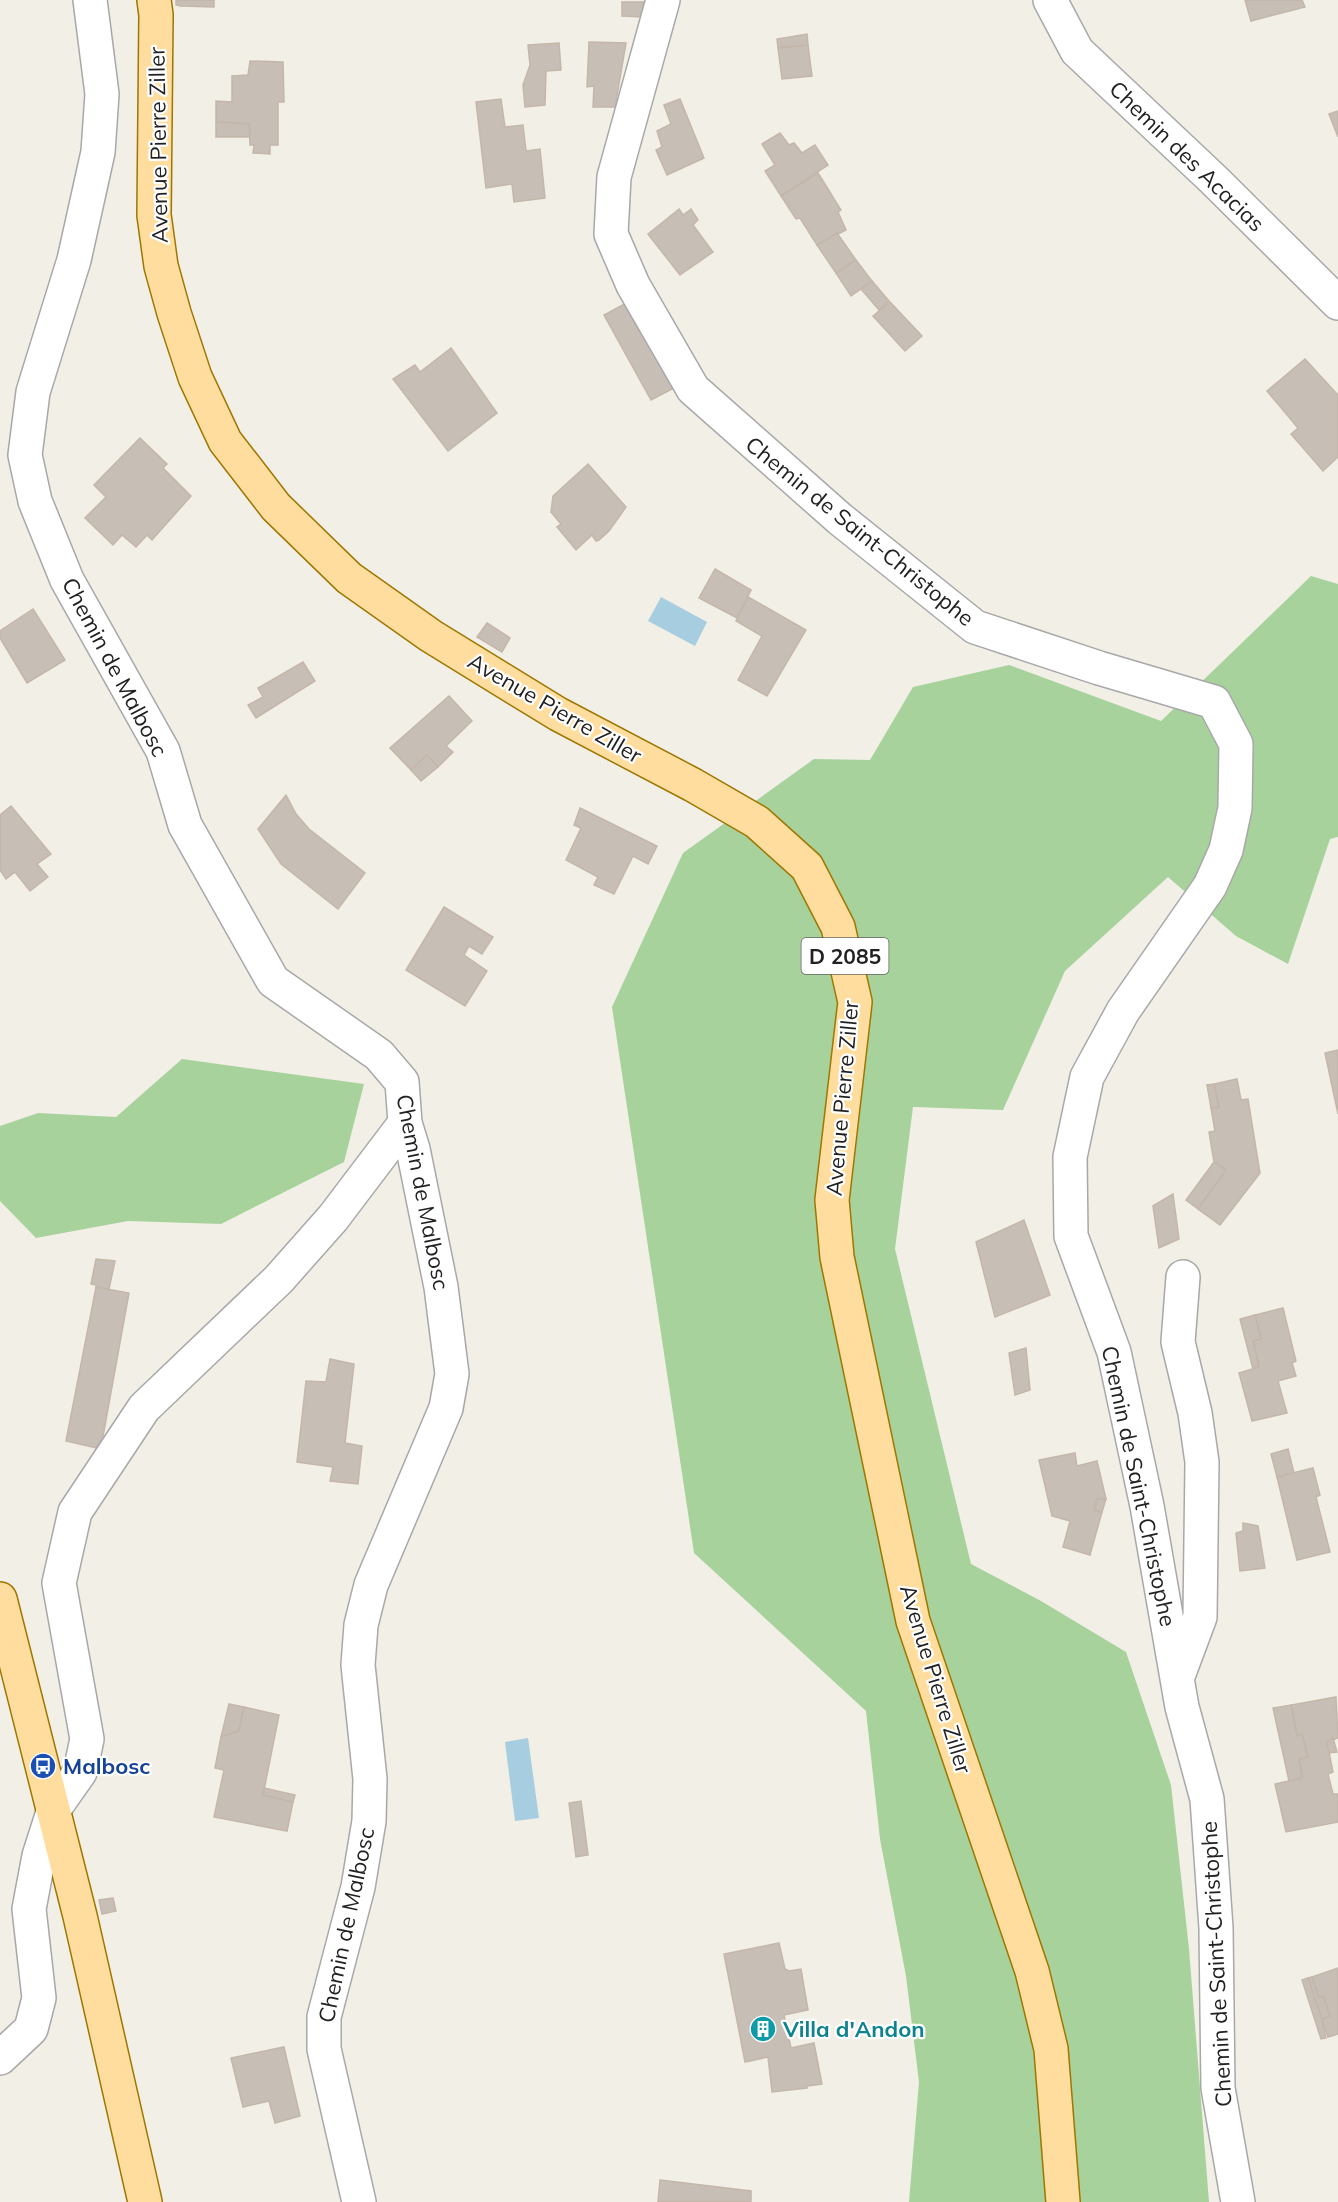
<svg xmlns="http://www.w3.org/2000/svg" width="1338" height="2202" font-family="Mulish,sans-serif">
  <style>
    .forest { fill: #a7d29b }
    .water { fill: #a7cee0 }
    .building { fill: #c7beb6; stroke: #c4b7a9; stroke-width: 1.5 }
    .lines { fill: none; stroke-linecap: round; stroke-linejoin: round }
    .minor-casing { stroke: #a8a8a8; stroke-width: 36 }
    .major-casing { stroke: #9e7700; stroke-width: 36 }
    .minor { stroke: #fff; stroke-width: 33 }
    .major { stroke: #ffdd9f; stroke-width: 33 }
    .labels { text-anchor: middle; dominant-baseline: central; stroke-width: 4.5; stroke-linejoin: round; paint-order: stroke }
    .shield { fill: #fff; stroke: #646464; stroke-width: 1.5 }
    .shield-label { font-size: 21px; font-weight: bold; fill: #212121 }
    .street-label { font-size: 22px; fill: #212121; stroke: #fff }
    .transit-label { font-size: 22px; font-weight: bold; fill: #164399; stroke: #fff; text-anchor: start }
    .culture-label { font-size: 22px; font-weight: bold; fill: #0d838f; stroke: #fff; text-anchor: start }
  </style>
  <rect width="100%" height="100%" fill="#f2efe7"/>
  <g class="forest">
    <path d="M1311,576L1338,584V837L1330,839L1288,964L1236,936L1168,877L1065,971L1003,1110L913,1107L895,1249L971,1564L1041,1601L1126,1652L1171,1785L1189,1949L1209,2202H909L919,2082L906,1976L880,1839L866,1711L694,1553L612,1007L683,853L814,759L870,760L913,687L1009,665L1161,721Z"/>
    <path d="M182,1059L364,1084L344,1162L221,1224L128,1221L36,1238L0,1201V1126L38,1113L116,1117Z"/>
  </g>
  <g class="water">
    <path d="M661,597L707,622L695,646L648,621Z"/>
    <path d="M528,1738L539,1818L515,1821L505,1742Z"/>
  </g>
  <g class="building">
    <path d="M176,0H214V7L180,6L176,5Z"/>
    <path d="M1245,0H1302L1305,7L1251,21Z"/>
    <path d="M622,2H648L643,17L622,16Z"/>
    <path d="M807,34L808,45L778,48L777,39Z"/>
    <path d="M589,42L626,43L615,107H593L594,86L587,87Z"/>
    <path d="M559,43L561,70L546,71L545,105L525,107L523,85L530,65L528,45Z"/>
    <path d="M808,45L812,76L782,79L778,48Z"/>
    <path d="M250,61L283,62L284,102H278V145H270V154L253,153L254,145H250L249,124L216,122V101L232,102V76L248,75Z"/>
    <path d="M501,99L505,127L523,125L526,151L540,149L545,198L514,202L512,184L486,188L476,102Z"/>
    <path d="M680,99L704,158L667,175L656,150L662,147L657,131L671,124L664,105Z"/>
    <path d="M1338,111V137L1329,114Z"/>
    <path d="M216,122L249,124L250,137H216Z"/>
    <path d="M780,133L789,145L794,143L802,153L815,145L828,165L781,196L765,171L775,165L762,144Z"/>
    <path d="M818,173L841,210L838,212L846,230L817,245L800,218L796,219L781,196Z"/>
    <path d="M679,209L683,215L691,209L698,220L693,225L713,252L680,275L648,234Z"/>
    <path d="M837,233L856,260L836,273L817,245Z"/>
    <path d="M856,260L872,281L851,296L836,273Z"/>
    <path d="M872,281L889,301L879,310L861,289Z"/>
    <path d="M628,302L676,387L651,400L604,315Z"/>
    <path d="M890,302L922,336L905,351L873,316Z"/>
    <path d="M451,348L497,413L448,451L393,379L415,365L420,372Z"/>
    <path d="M1305,359L1338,395V457L1323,471L1291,434L1298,428L1267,391Z"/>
    <path d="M140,438L167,464L163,468L191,496L152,540L147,535L136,547L122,535L113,545L85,518L106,497L94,485Z"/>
    <path d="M588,464L626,507L609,531L599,540L596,541L592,535L576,550L557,527L561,524L551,512L553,496Z"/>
    <path d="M715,569L751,590L737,618L699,598Z"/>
    <path d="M748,597L806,630L767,696L738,680L762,636L736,621Z"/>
    <path d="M33,609L65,660L27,683L0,638V631Z"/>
    <path d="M487,623L510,638L502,652L477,637Z"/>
    <path d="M303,662L315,681L256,718L248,705L263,697L258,688Z"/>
    <path d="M449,696L472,721L446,746L453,752L438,767L427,755L411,770L390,748Z"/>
    <path d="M427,755L438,767L421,781L411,770Z"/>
    <path d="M286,795L296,814L309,829L365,873L338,909L281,864L258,829Z"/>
    <path d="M11,806L51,854L37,864L48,877L30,891L15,872L6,879L0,870V815Z"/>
    <path d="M580,808L657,846L648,864L633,856L614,894L594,885L598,877L566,860L581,828L574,825Z"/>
    <path d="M444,907L493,937L482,954L469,946L464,955L487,971L465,1006L406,970Z"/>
    <path d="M1338,1050V1114L1325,1053Z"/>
    <path d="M1237,1079L1241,1100L1248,1099L1260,1173L1220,1225L1198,1209L1226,1170L1214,1162L1209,1132L1215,1131L1211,1108L1219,1107L1214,1084Z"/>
    <path d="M1214,1084L1219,1107L1211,1108L1207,1085Z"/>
    <path d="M1214,1162L1226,1170L1198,1209L1186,1200Z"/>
    <path d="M1173,1194L1179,1239L1159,1248L1153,1206Z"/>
    <path d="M1024,1220L1050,1295L995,1317L976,1242Z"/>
    <path d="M96,1259L115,1261L109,1289L96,1287V1285L91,1284Z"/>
    <path d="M96,1287L129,1293L102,1442L98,1443L97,1448L66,1441Z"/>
    <path d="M1283,1308L1296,1361L1292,1363L1296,1376L1278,1381L1287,1413L1252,1421L1239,1373L1259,1367L1253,1341L1261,1339L1255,1315Z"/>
    <path d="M1255,1315L1261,1339L1253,1341L1259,1367L1253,1369L1240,1319Z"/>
    <path d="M1026,1348L1030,1390L1015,1395L1009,1353Z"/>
    <path d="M330,1359L354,1364L345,1443L362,1446L358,1484L330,1481L333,1467L297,1462L306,1381L326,1382Z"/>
    <path d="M1288,1449L1294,1473L1277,1477L1271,1454Z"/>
    <path d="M1075,1453L1077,1466L1097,1461L1106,1499H1097L1094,1510L1102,1512L1090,1555L1063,1547L1070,1521L1052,1516L1039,1460Z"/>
    <path d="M1313,1468L1320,1495L1316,1497L1330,1552L1297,1560L1277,1477Z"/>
    <path d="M1097,1499H1106L1102,1512L1094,1510Z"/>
    <path d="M1243,1523L1258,1526L1265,1568L1240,1571L1236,1533L1243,1531Z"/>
    <path d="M1336,1697L1338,1738L1327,1742L1333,1772L1328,1774L1333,1794H1338V1822L1286,1832L1275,1784L1302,1778L1299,1759L1308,1757L1302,1734L1297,1736L1291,1705Z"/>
    <path d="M229,1704L244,1707L240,1725L239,1731L221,1737Z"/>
    <path d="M1291,1705L1297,1736L1302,1734L1308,1757L1299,1759L1302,1778L1289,1781L1273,1708Z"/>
    <path d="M244,1707L279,1715L263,1795L293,1802L287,1831L214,1817L224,1770L215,1768L221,1737L239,1731Z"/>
    <path d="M1333,1738L1337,1752L1329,1753L1327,1742Z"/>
    <path d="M264,1788L295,1795L293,1802L263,1795Z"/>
    <path d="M581,1801L588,1855L576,1857L569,1803Z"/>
    <path d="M113,1898L116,1911L102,1914L99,1900Z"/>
    <path d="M779,1943L785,1969L789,1971L801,1969L808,2010L784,2015L791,2048L814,2043L822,2084L807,2086V2088L772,2092L768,2057L745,2062L724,1954Z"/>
    <path d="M1338,1968V2034L1328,2037L1322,2019L1330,2016L1323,1996L1319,1998L1312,1977Z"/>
    <path d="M1312,1977L1319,1998L1323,1996L1330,2016L1322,2019L1309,1985L1308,1978Z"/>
    <path d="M1308,1978L1322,2019L1326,2038L1321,2039L1302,1980Z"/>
    <path d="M284,2047L300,2116L275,2123L269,2101L243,2107L231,2058Z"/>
    <path d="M660,2180L751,2191V2202H658Z"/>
  </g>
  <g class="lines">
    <g class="minor-casing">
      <g id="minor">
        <path d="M90,0L102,94L98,152L74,260L33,392L25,455L35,501L67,580L163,751L185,825L273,981L379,1055L402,1082L405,1123L413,1149L441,1287L452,1374L446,1408L371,1585L361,1625L358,1665L370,1779L369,1821L358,1887L324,2017V2049L359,2202"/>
        <path d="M663,0L614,177L611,234L633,285L693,389L840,519L975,627L1099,668L1214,702L1236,744L1235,808L1226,850L1210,886L1123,1011L1087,1077L1070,1157L1071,1236L1114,1352L1147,1506L1182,1707L1207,1799L1216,1928L1218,2088L1238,2202"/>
        <path d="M1050,0L1077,51L1214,180L1338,303"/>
        <path d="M1178,1676L1200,1617L1202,1462L1195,1413L1178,1342L1183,1277"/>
        <path d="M0,2058L31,2029L39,1998L29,1909L39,1856L54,1809L80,1772L87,1739L59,1583L75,1512L144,1408L279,1279L333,1218L405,1123"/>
      </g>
    </g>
    <g class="major-casing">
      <g id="major">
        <path d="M154,0L156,15L154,215L161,266L174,313L195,377L225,441L276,507L349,578L431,636L558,714L693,785L757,822L807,867L838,927L855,1002L832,1200L837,1257L913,1621L1032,1971L1051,2049L1063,2202"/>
        <path d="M0,1599L80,1916L145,2202"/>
      </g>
    </g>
    <use href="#minor" class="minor"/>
    <use href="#major" class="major"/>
  </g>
  <defs>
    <g id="bus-disc" transform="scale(1.35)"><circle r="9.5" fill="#1a4fb4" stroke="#fff"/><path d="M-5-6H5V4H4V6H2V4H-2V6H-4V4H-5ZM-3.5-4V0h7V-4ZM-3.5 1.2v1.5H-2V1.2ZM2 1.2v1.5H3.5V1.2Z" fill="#fff"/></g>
    <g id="building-disc" transform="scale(1.35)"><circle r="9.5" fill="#0f9aa8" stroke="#fff"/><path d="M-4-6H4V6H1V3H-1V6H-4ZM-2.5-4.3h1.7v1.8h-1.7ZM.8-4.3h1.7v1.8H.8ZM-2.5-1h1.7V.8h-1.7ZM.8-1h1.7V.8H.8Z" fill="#fff"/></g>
  </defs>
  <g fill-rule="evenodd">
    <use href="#bus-disc" x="43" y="1766"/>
    <use href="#building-disc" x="763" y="2029"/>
  </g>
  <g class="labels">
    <rect class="shield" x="801.5" y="938" width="87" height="36" rx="4.5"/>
    <g class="shield-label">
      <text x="845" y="956">D 2085</text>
    </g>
    <g class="street-label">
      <text transform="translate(158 145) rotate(-91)">Avenue Pierre Ziller</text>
      <text transform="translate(1187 156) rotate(44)">Chemin des Acacias</text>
      <text transform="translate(860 531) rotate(39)">Chemin de Saint-Christophe</text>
      <text transform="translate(115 667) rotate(62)">Chemin de Malbosc</text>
      <text transform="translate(555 708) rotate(30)">Avenue Pierre Ziller</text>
      <text transform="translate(842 1098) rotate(-85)">Avenue Pierre Ziller</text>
      <text transform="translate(423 1192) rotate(79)">Chemin de Malbosc</text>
      <text transform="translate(1139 1486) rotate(78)">Chemin de Saint-Christophe</text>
      <text transform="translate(936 1679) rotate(73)">Avenue Pierre Ziller</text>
      <text transform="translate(346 1925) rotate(-78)">Chemin de Malbosc</text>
      <text transform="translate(1216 1964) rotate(-93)">Chemin de Saint-Christophe</text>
    </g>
    <g class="transit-label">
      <text x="63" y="1766">Malbosc</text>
    </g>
    <g class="culture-label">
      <text x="783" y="2029">Villa d'Andon</text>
    </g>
  </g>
</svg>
